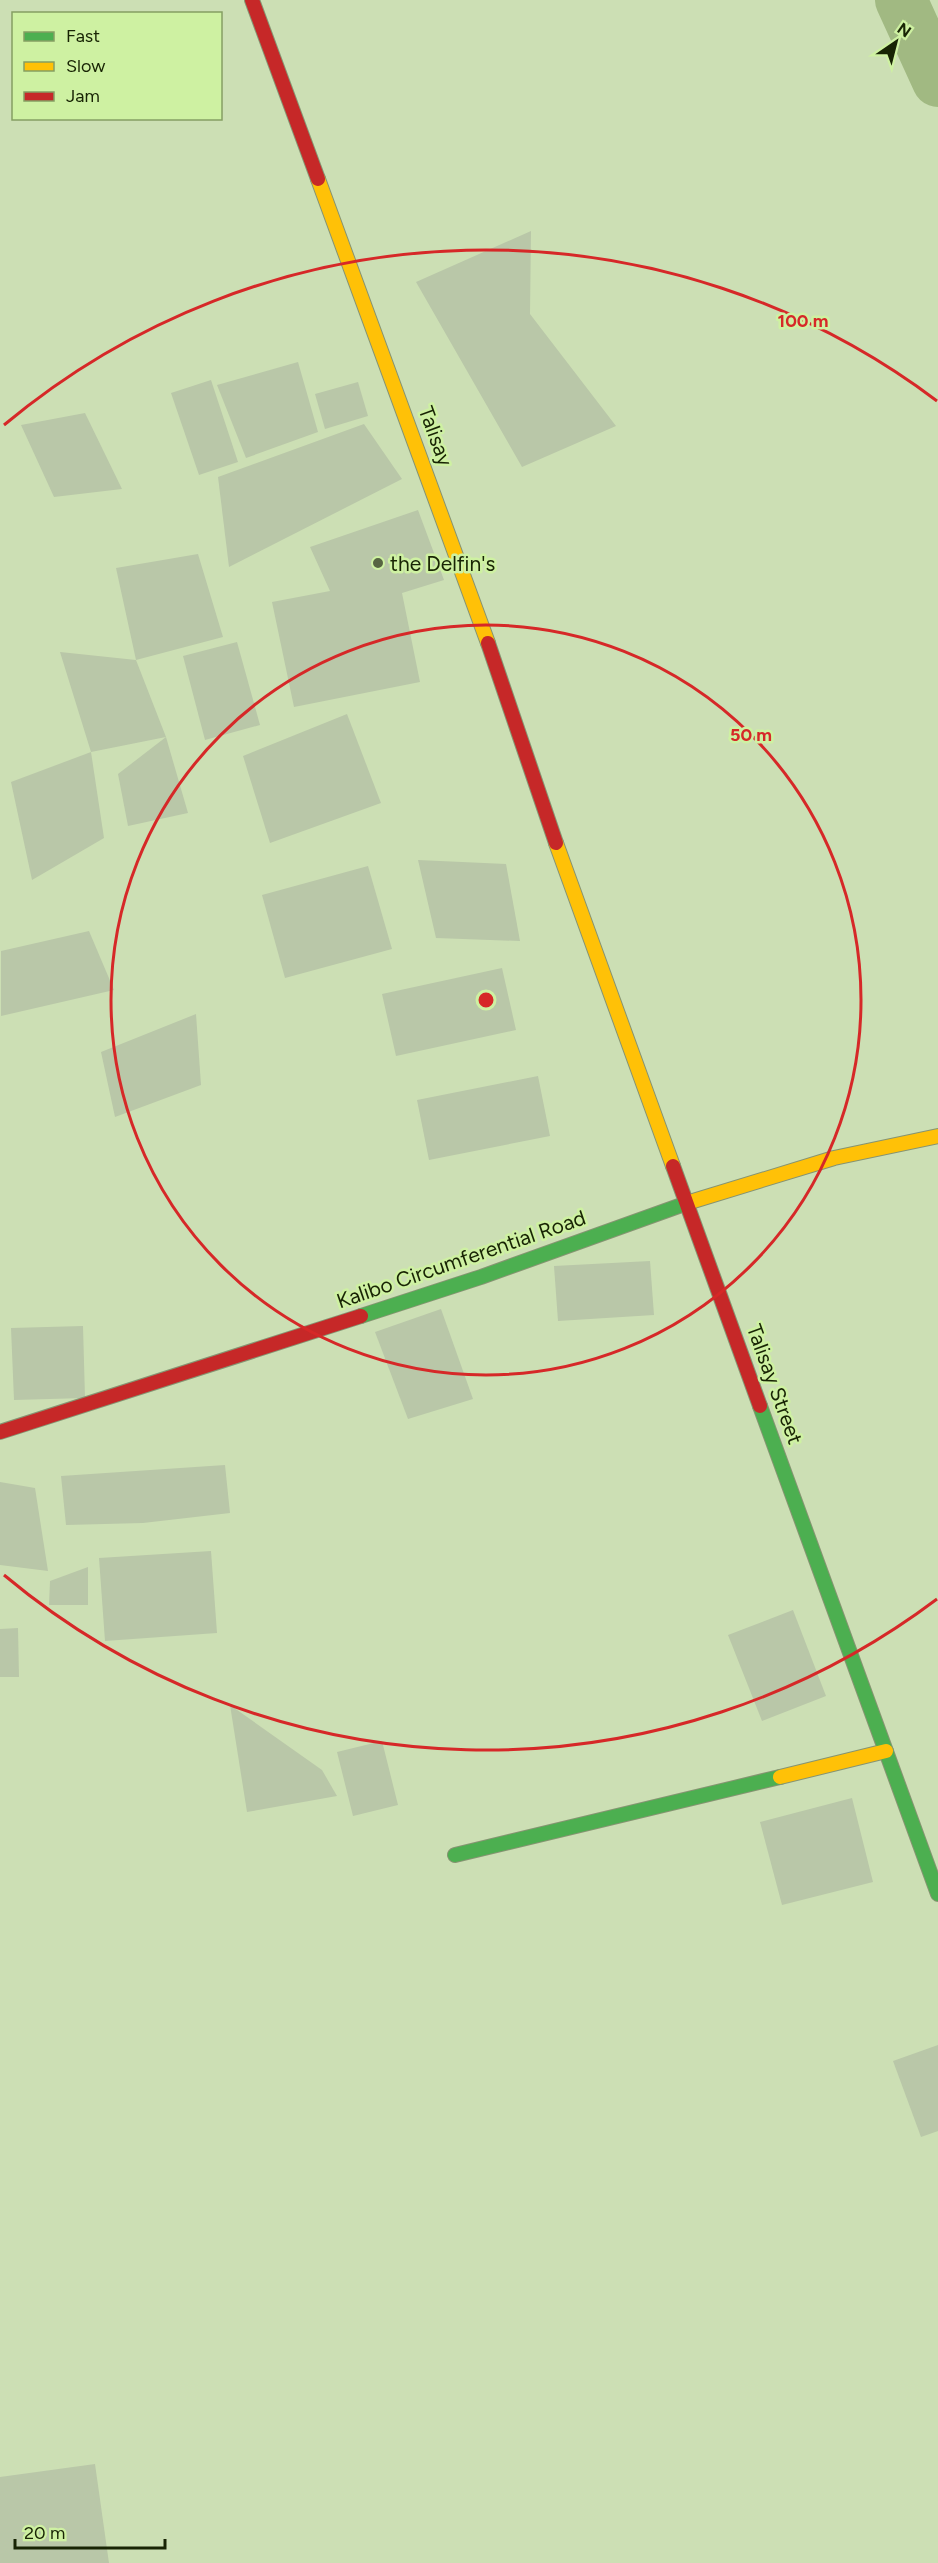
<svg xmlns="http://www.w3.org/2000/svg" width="938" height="2563" font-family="Figtree,sans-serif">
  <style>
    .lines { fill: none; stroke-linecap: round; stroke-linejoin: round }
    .canal { stroke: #a1b982; stroke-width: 52 }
    .building { fill: #b9c7a8 }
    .fast-casing { stroke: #869472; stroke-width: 16 }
    .slow-casing { stroke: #869472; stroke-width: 16 }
    .jam-casing { stroke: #869472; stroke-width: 16 }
    .fast { stroke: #4caf50; stroke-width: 14 }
    .slow { stroke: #ffc107; stroke-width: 14 }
    .jam { stroke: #c62828; stroke-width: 14 }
    .ring { fill: none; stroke: #d62828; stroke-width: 3 }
    .poi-dot { fill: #576542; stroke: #cef1a2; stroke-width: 2 }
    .labels { text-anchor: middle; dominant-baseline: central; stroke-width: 5; stroke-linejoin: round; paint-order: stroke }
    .street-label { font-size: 21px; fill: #182404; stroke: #cef1a2 }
    .poi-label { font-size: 21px; fill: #182404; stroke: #cef1a2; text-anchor: start }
    .centre { fill: #d62828; stroke: #cef1a2; stroke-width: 3 }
    .ring-label { font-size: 18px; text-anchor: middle; font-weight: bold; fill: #d62828; stroke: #cef1a2; stroke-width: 5; stroke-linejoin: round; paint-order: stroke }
  </style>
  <rect width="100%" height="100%" fill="#ccdfb4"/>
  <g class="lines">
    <path class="canal" d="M901,0L938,81"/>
  </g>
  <g class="building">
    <path d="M531,231L530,314L616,426L522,467L416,282Z"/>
    <path d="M298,362L318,432L246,458L217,385Z"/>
    <path d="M211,380L238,462L199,475L171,393Z"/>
    <path d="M358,382L368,416L325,429L315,394Z"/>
    <path d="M85,413L122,489L54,497L21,425Z"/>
    <path d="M364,424L402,479L229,567L218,477Z"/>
    <path d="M418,510L444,580L402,593L420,682L294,707L272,602L330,591L310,547Z"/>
    <path d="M198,554L223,637L136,660L166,737L91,752L60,652L136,660L116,568Z"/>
    <path d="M237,642L260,725L205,740L183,656Z"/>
    <path d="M347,714L381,803L270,843L243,756Z"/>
    <path d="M166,737L188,813L128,826L118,774Z"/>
    <path d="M91,752L104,838L32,880L11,782Z"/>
    <path d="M418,860L506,864L520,941L436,938Z"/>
    <path d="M368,866L392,949L285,978L262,895Z"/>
    <path d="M89,931L114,990L1,1016V951Z"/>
    <path d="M502,968L516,1030L396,1056L382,994Z"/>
    <path d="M196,1014L201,1085L115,1117L101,1052Z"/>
    <path d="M538,1076L550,1136L429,1160L417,1100Z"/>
    <path d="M650,1261L654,1315L558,1321L554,1266Z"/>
    <path d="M441,1309L473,1399L408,1419L375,1332Z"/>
    <path d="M83,1326L85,1398L14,1400L11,1328Z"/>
    <path d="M225,1465L230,1513L143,1523L66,1525L61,1476Z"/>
    <path d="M0,1482L35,1488L48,1571L0,1565Z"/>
    <path d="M211,1551L217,1633L105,1641L99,1558Z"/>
    <path d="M88,1567V1605H49L50,1581Z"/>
    <path d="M793,1610L826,1696L762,1721L728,1635Z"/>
    <path d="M18,1628L19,1677H0V1629Z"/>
    <path d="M230,1705L322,1770L337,1796L247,1812Z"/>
    <path d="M382,1741L398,1805L353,1816L337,1752Z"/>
    <path d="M852,1798L873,1882L782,1905L760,1822Z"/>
    <path d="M938,2045V2131L921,2137L893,2061Z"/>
    <path d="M95,2464L109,2563H0V2477Z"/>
  </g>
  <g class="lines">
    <g class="fast-casing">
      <g id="fast">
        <path d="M361,1316L481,1277L690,1202"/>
        <path d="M760,1406L938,1894"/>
        <path d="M455,1855L780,1777"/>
      </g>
    </g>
    <g class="slow-casing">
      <g id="slow">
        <path d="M318,179L488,643"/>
        <path d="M556,843L673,1166"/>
        <path d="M690,1202L834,1158L938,1136"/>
        <path d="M780,1777L886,1751"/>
      </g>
    </g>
    <g class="jam-casing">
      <g id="jam">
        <path d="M252,0L318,179"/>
        <path d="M488,643L556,843"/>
        <path d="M673,1166L760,1406"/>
        <path d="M0,1432L361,1316"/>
      </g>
    </g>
    <use href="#fast" class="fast"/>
    <use href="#slow" class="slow"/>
    <use href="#jam" class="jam"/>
  </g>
  <g class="ring">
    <circle cx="486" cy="1000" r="375"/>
    <path d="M937 1599A750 750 0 0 1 4 1575M4 425A750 750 0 0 1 937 401"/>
  </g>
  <circle class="poi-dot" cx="378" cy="563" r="6"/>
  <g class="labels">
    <g class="street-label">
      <text transform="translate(436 436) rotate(70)">Talisay</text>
      <text transform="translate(461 1259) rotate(-19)">Kalibo Circumferential Road</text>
      <text transform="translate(775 1384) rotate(70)">Talisay Street</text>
    </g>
    <g class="poi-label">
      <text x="390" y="563">the Delfin's</text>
    </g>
  </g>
  <circle cx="486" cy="1000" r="9" class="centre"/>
  <g class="ring-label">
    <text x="803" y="327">100 m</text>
    <text x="751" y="741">50 m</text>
  </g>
  <rect x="12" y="12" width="210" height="108" fill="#cef1a2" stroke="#859f63" stroke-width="1.5"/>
  <rect x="24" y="32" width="30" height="9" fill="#4caf50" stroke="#859f63" stroke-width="1.5"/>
  <text x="66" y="42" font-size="18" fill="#182404">Fast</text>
  <rect x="24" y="62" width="30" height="9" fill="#ffc107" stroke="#859f63" stroke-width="1.5"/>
  <text x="66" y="72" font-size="18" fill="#182404">Slow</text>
  <rect x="24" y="92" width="30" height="9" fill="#c62828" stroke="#859f63" stroke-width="1.5"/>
  <text x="66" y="102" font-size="18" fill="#182404">Jam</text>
  <g transform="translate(896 42) rotate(35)" stroke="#cef1a2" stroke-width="4.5" paint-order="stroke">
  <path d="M0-4.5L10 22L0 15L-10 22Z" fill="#182404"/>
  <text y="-9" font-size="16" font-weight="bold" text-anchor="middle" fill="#182404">N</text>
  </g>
  <path d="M15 2539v9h150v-9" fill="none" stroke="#182404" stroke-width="3"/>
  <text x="24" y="2539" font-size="18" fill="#182404" stroke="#cef1a2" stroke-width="4.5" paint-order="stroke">20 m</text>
</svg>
